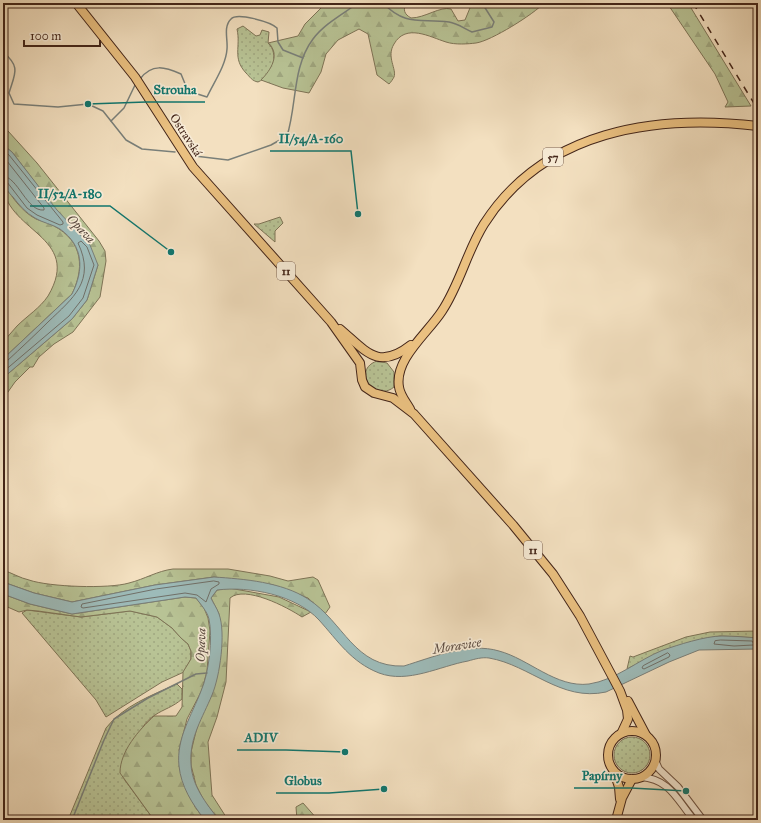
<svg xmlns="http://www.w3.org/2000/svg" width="761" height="823" font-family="'IM FELL Great Primer',serif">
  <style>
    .grass { fill: url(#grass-dots); stroke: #7e7457 }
    .forest { fill: url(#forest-firs); stroke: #7e7457 }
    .water { fill: #9dbbb9; stroke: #797f79 }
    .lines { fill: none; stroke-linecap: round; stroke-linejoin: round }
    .shore { stroke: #707069; stroke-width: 1 }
    .stream { stroke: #797f79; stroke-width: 1.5 }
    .minor-casing { stroke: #6f5443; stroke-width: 8 }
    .major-casing { stroke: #432519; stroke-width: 10 }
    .minor { stroke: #f7ebd6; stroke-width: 6 }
    .major { stroke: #eac080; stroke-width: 8 }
    .rail { stroke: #432519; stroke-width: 1.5; stroke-dasharray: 7 7; stroke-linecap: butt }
    .labels { text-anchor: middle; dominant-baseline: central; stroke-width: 3.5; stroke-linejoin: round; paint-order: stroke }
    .shield { fill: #f7ebd6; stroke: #796052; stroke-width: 1 }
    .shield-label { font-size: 11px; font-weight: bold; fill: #432519 }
    .street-label { font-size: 12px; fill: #432519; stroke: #f7ebd6 }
    .water-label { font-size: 13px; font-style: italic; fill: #5a4a41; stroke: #f7ebd6 }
    .leader { fill: none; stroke: #0f766e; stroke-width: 1.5 }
    .callout-dot { fill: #0f766e; stroke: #f7ebd6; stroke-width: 1.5 }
    .callout-label { font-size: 13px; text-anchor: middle; font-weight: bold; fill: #0f766e; stroke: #f7ebd6; stroke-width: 3.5; stroke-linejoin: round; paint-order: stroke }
  </style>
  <defs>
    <pattern id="grass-dots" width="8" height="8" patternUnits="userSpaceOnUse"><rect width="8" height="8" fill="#b8c395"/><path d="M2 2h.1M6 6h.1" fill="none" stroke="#9fa780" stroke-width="1.8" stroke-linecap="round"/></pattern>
    <pattern id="forest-firs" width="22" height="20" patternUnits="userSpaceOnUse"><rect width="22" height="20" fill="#b8c395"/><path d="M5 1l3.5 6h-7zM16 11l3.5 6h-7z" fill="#9fa780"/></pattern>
  </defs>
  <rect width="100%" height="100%" fill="#f3e0c0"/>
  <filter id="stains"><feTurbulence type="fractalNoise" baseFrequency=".005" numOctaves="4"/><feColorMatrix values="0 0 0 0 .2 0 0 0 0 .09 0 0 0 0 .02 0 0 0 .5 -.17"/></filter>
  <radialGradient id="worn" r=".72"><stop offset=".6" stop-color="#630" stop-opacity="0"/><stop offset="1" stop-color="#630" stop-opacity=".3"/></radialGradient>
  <g class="grass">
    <path d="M243,26L256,36L260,35L262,30L269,32L268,43C280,54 272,76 258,82C252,81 250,77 246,73C232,58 241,47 237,29Z"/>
    <path d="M280,217L283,223L275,231V242L254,224H259Z"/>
    <path d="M377,361L387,363L394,372V387C375,403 351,370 377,361Z"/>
    <path d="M27,610L81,617L130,611L157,617L172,628L181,638L188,644L191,651V659L184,672L162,682L106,717L96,700L22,613Z"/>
    <path d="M758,631V638L720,636L703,639L663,651L627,669L630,656L633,657L686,637L710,632Z"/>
    <path d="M177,684L182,689V699C173,707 164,709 155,715C135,727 131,759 124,779L154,820H68L106,728C123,706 152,695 177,684Z"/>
    <circle cx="632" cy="755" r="18"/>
  </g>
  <g class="forest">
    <path d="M326,3H406C403,10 404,14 411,18C425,18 440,6 451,9L458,21L465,20L472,3H544C534,14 491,41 476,43C468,44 455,45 446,42C430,37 406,23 394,44C386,57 397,69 394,77C393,79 391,82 389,84L377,75L368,34L359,29L338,40L326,54L321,72L309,93L283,88L261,80C271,70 281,54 268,43L298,36L305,24Z"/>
    <path d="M667,3H688L751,106L725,107L728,102L715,74Z"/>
    <path d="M3,129L8,131L37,163L99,241L105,251L106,261L100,297L73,332L54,344L39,357L33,367H30L15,382L3,399V378L72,319L87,300L98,265L12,152L3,145Z"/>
    <path d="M3,182C10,195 22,212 36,219C40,221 44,221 48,223C80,237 87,263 72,294L3,359V342C8,337 12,331 17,326C27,316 40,308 48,296C84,235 3,232 3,182Z"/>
    <path d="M173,569H228L270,576L288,581L313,577L318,580L330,607L325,614L308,598L273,585L214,577L155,585L72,602L34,593L3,582V570C12,573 20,578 29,580C49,587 109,589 129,583C145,579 157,571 173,569Z"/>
    <path d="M229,588L279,597L311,612L302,617C287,607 245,585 230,598L226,682L217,717L208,742L212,795L228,820H219L204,801L196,785L191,765V752L198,723L212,694L219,614L211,598L217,590Z"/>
    <path d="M3,594L30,604L72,614L185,597L196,598L204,608L208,618L210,631L207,671L202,690L187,719L179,750L195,807L205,820H154L120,773C120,751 139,730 154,716H176L182,707L183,672L191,659V651L188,644L181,638L172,628L157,617L130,611L81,617L38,611L27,610L19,612L3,605Z"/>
    <path d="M303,803L318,820H297L296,807Z"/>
  </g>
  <g class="water">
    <path d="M3,145L12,152L57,210L90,245L98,265L87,300L72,319L3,378V359L72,294C84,270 84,246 60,229C52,224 43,223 35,218C26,213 19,205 13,197C9,193 4,187 3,181C1,170 3,156 3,145Z"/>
    <path d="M214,577C244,579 282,582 308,599C344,622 354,668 404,666C433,657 469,642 499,651C529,659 556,688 589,684C616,680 638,660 663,650C678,645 705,636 722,636C734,636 746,637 758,638V649L699,650L669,662L606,692C561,702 530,665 489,658C482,657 475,659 468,661C440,666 408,684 379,673C351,662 338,641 319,620C296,595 250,586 217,590L211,598C213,603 217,608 219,614C226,633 220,676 212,695C203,717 189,738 191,764C192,786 206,803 219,820H205C192,804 181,786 179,766C176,738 192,715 201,691C209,673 213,638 209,619C207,611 201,605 196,598L185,597L72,614L30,604L3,594V582L34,593L72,602L155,585Z"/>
  </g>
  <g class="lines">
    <g class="shore">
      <path d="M3,150L9,155L63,222V224L60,225L37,215L27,208L7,182L3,181"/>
      <path d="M3,156L44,208V210C27,212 18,177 3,176"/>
      <path d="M3,362L7,361C21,348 35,335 48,322C73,298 96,281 78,243L81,241L87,247L94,265L83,298L69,316L3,372"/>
      <path d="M214,581L219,582V584L211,589L206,602L197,595L185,593L83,608L81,607L82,604L156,589Z"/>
      <path d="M721,640L752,641L754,644L753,645L734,646L714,644L715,641Z"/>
      <path d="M668,653L670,655L669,657L644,669L642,668L643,666Z"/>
    </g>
    <g class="stream">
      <path d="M383,3C406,27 421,18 449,22C457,23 465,29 472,32L492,27L494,22L482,3"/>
      <path d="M3,52C21,67 15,73 9,93L14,104L58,107L88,104L103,111L126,140L142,149L175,152"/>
      <path d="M140,79C152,63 165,67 181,74L188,91L207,97C214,82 226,65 227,49C228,39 223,27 231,19C237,12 271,22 277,28L278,42L283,50L303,58"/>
      <path d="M111,121L124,108L136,83"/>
      <path d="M195,156L228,160L271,145L287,136C297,105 292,67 313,39C324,24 343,14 358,3"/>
      <path d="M72,820L104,740L114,719L148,698L196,674L207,673"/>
    </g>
    <g class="minor-casing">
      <g id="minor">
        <path d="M655,760L659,769L678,787L703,820"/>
        <path d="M641,777C670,779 677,800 694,820"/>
      </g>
    </g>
    <g class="major-casing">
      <g id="major">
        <path d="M76,3L135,77L193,167L331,322L360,363L362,380L365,387L374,393L393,398L414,414L513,525L553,574L580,616L620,691L627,710L628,719L622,732"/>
        <path d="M340,329C366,351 378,371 411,345"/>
        <path d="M410,409C406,402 400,395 399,387C394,359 428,333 442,311C460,284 467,251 484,224C544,130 655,114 758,126"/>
        <path d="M628,701L646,735"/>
        <circle cx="632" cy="755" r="24"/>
        <path d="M614,772L619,787L620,799"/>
        <path d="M616,820L622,798L632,779"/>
      </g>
    </g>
    <use href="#minor" class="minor"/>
    <use href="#major" class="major"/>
    <path class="rail" d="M693,3L758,110"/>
  </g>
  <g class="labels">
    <g class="shield">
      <rect x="543" y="148" width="20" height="18" rx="3"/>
      <rect x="277" y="262" width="18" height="18" rx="3"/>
      <rect x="524" y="541" width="18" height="18" rx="3"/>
    </g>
    <g class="shield-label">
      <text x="553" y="157">57</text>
      <text x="286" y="271">11</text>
      <text x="533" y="550">11</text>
    </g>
    <g class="street-label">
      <text transform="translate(186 135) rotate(57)">Ostravská</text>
    </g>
    <g class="water-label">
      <text transform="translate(81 229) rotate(46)">Opava</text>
      <text transform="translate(201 645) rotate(-88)">Opava</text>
      <text transform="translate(457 646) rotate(-9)">Moravice</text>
    </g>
  </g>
  <path class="leader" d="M88 104L146 102H205M358 214L351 151H270M171 252L110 206H30M345 752L286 750H237M686 791L631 788H574M384 789L329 793H276"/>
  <g class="callout-dot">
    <circle cx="88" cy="104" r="4"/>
    <circle cx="358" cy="214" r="4"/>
    <circle cx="171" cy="252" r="4"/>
    <circle cx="345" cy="752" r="4"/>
    <circle cx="686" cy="791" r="4"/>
    <circle cx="384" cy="789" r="4"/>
  </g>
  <g class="callout-label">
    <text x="175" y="94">Strouha</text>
    <text x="311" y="143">II/54/A-160</text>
    <text x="70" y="198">II/52/A-180</text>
    <text x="261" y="742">ADIV</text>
    <text x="602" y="780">Papírny</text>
    <text x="303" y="785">Globus</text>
  </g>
  <rect width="761" height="823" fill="none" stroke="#f3e0c0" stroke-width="16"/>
  <rect x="4" y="4" width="753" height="815" fill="none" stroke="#432519" stroke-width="2"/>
  <rect x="8" y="8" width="745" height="807" fill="none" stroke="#432519"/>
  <path d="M24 40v6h76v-6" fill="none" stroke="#432519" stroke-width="2"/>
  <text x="30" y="40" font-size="12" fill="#432519" stroke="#f7ebd6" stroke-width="3" paint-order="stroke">100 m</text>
  <rect width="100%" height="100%" filter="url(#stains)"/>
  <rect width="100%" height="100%" fill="url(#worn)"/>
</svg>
